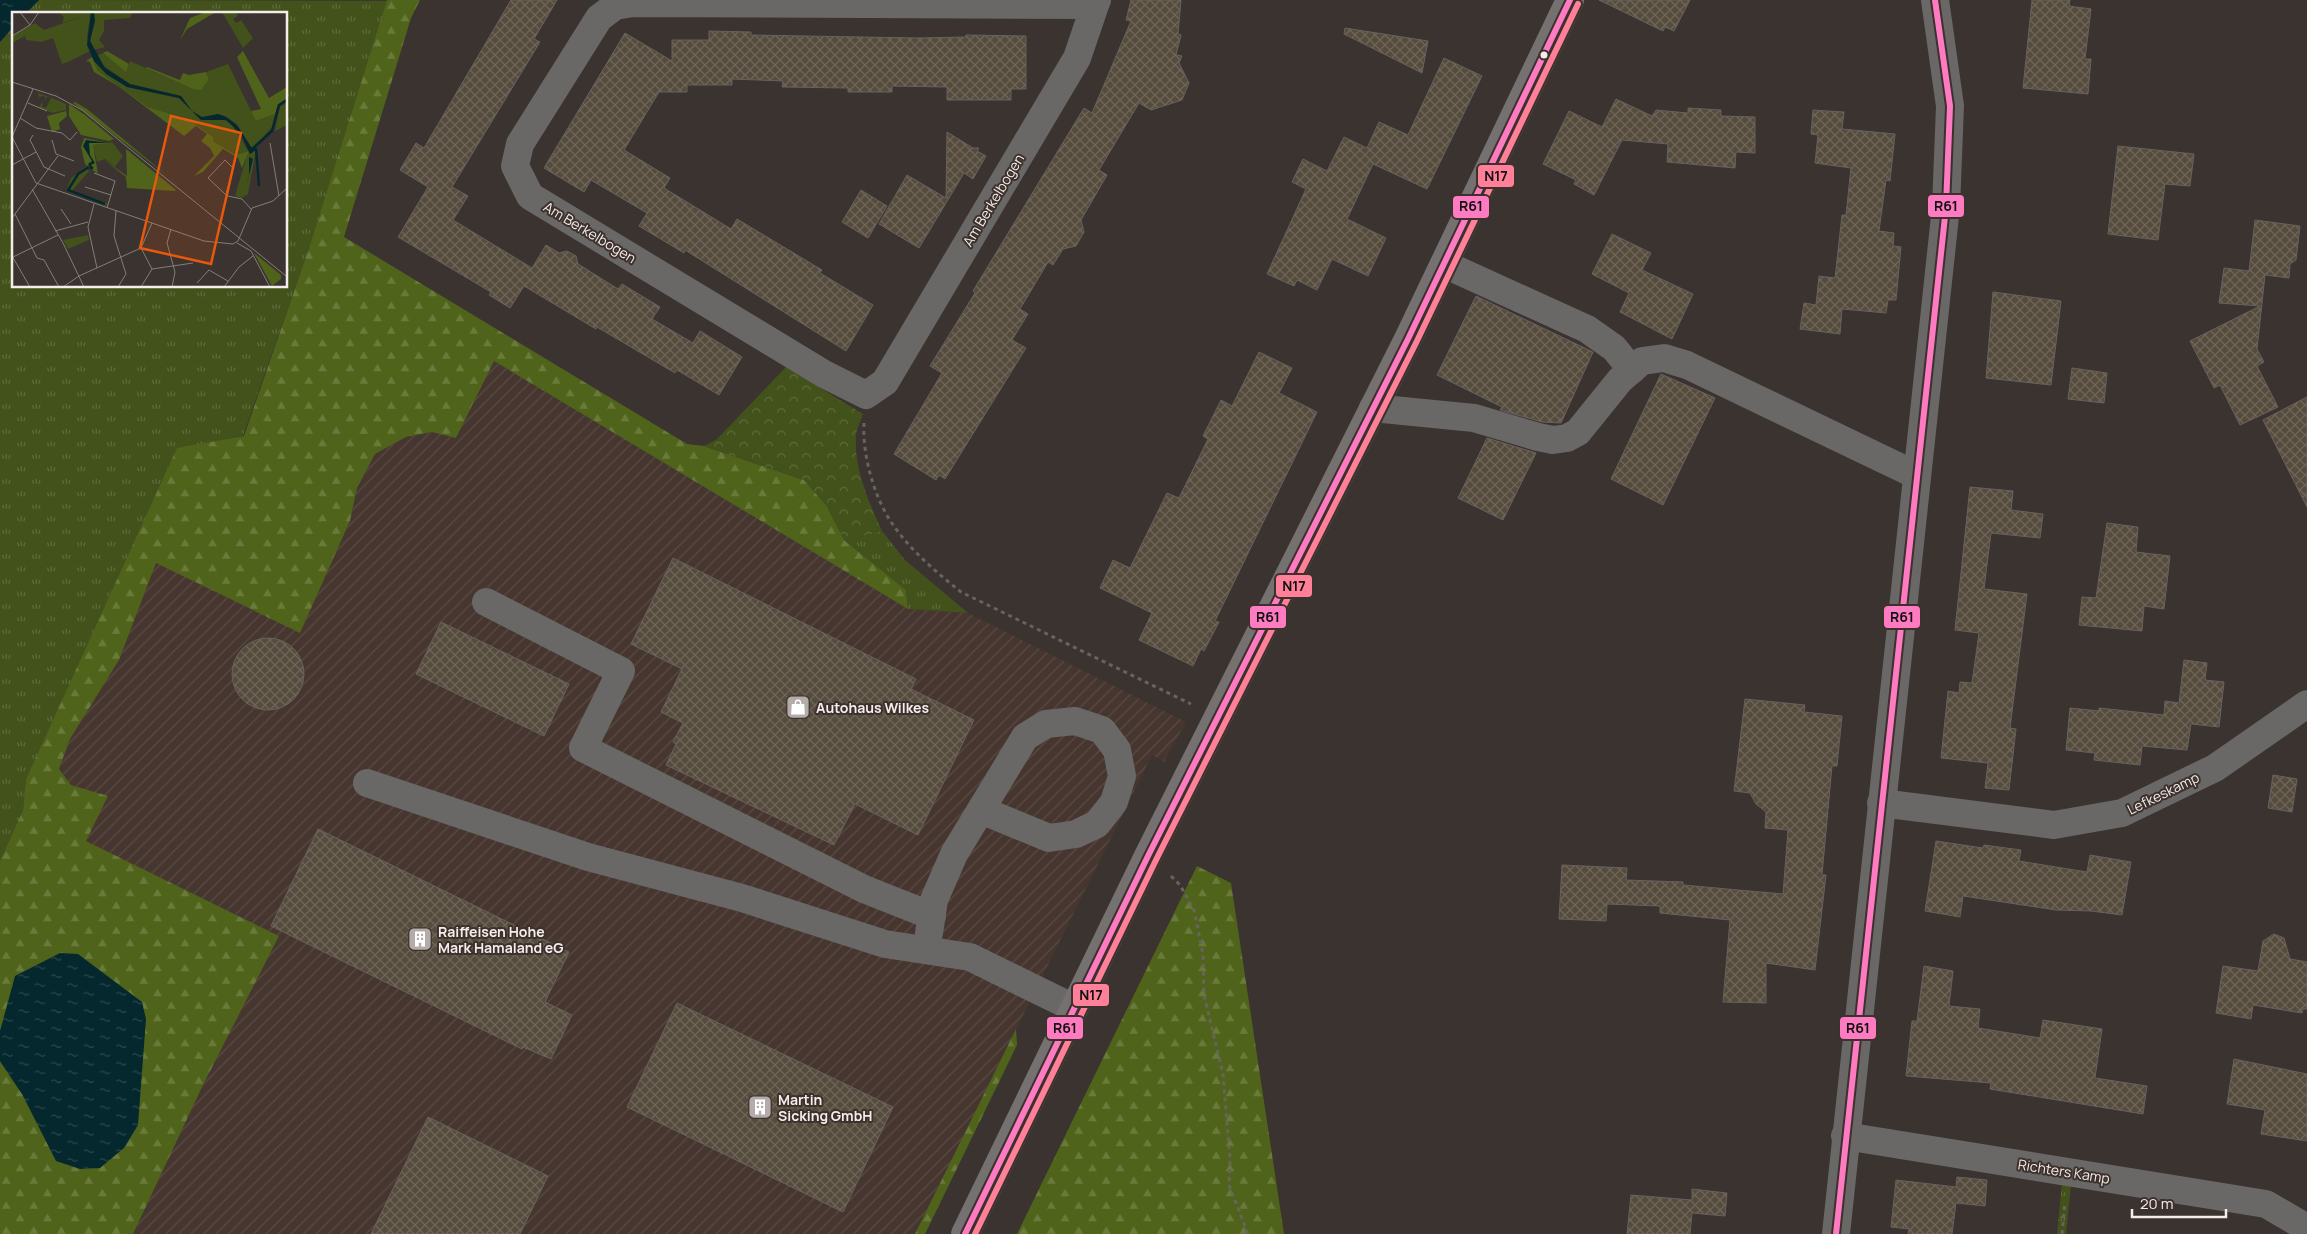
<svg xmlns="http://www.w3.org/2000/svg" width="2307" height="1234" font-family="Manrope,sans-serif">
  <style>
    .industrial { fill: url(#industrial-furrows) }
    .grass { fill: url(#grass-tufts) }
    .forest { fill: url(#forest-firs) }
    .park { fill: url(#park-crowns) }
    .water { fill: url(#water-ripples) }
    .building { fill: url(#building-cross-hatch); stroke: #67625f }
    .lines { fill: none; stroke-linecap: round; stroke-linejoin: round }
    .path { stroke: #676363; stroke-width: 3; stroke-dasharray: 4 4; stroke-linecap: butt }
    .minor { stroke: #6a6767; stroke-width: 28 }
    .major { stroke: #757171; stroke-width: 28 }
    .bus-1-casing { stroke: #3d312d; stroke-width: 10 }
    .bus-2-casing { stroke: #3d312d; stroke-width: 10 }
    .bus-1 { stroke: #fe7ac1; stroke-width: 6 }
    .bus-2 { stroke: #ff8098; stroke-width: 6 }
    .bus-dot { fill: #f4edea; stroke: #3d312d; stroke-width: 2 }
    .labels { text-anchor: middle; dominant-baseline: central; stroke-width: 4; stroke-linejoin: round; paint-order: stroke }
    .street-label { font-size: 14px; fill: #f4edea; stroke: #3d312d }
    .poi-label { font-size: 14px; font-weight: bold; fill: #f4edea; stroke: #3d312d; text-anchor: start }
    .inset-river { fill: none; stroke: #05282f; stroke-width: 2.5 }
    .inset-road { fill: none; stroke: #847d7a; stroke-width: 1 }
    .view { fill: #e8590c; fill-opacity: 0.15; stroke: #e8590c; stroke-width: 2.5 }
    .inset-edge { fill: none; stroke: #f4edea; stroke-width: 2.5 }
    .line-badge { stroke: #3d312d; stroke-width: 2 }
    .pale-badge-label { font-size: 14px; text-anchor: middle; font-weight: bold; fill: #111 }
  </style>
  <defs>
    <pattern id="industrial-furrows" width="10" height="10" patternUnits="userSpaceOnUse" patternTransform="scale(1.25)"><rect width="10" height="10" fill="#46362f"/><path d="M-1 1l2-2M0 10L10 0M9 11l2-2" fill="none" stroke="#584a43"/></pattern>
    <pattern id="grass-tufts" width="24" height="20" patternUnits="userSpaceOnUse" patternTransform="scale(1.25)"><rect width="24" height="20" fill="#42521a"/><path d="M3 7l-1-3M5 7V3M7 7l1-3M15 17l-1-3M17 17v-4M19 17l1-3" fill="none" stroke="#5e6b3b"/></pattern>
    <pattern id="forest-firs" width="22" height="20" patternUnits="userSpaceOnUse" patternTransform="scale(1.25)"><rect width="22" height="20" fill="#4f641a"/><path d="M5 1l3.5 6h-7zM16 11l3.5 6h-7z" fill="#697a3b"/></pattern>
    <pattern id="park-crowns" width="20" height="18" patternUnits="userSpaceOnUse" patternTransform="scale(1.25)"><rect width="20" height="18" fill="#42521a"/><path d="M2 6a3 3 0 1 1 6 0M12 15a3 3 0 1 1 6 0" fill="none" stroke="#5e6b3b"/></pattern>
    <pattern id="water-ripples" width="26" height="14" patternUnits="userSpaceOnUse" patternTransform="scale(1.25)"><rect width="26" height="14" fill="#05282f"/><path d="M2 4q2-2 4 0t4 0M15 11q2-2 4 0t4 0" fill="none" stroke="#2a484d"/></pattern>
    <pattern id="building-cross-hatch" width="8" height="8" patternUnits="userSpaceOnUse" patternTransform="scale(1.25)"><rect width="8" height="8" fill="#564c3d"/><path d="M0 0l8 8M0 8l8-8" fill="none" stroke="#6f6659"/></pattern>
  </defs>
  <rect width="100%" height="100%" fill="#3a3330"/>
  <path class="industrial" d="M494,361L908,609L968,613L1186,722L1164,762L1152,755L915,1234H133L203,1085L279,936L86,841L107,796L71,785L59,769L70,739L119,660L156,563L300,632L350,522L357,488L375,454L406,437L432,432L456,437Z"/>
  <g class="grass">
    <path d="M39,0L387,1L309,248L243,436L177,449L26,779L23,810L0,861V42L14,26V286H286V14H25Z"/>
    <path d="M882,531L905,560L968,613L908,609L906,590L845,541Z"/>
    <path d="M2062,1183L2071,1185L2066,1234H2057Z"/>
  </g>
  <g class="forest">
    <path d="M387,0H420L411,18L344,237L687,444L704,446L804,480L826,505L845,541L906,590L908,609L494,361L456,438L432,432L406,437L375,454L357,488L350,521L300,633L156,563L119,660L70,739L59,769L71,785L108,796L86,841L279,936L203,1085L133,1234H0V1061L22,1094L0,1031V861L23,810L26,779L177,448L244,436L309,248Z"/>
    <path d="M1197,866L1231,883L1284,1234H1017Z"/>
    <path d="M1016,1029L1017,1045L925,1234H915Z"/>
  </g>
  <path class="park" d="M786,367L863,414C861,421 856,429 856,437C854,470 869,502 882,531L845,541L826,505L804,480L704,446L716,440Z"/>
  <g class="water">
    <path d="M0,0H39L25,14H14V26L0,42Z"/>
    <path d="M60,953L78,954L142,1002L146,1019L138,1125L124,1148L100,1168L80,1169L56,1161L22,1094L0,1061V1031L15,976Z"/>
  </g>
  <g class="building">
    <path d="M511,0H557L534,39L540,42L452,187L468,196L453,220L532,268L546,245L559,253L567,251L576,256L578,264L618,289L622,284L660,307L652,319L693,343L700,331L742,357L719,395L677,370L675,373L597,327L596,329L524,286L510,308L489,295L491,292L398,237L428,187L400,170L416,143L424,148Z"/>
    <path d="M1131,0H1181L1178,34L1181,35L1176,55L1182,56L1179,63L1189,83L1182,100L1151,110L1139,103L1099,170L1107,175L1081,220L1084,232L1076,246L1063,249L1053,265L1048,262L1020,309L1028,314L1012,340L1026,348L945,479L939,475L936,480L894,454L942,373L930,366L975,293L973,291L1084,108L1092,113L1131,21L1126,20Z"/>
    <path d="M1599,0H1690L1674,31L1665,27L1663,31Z"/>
    <path d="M2032,0H2070L2069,6L2091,9L2085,59H2091L2088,94L2023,88Z"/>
    <path d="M1345,28L1428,41L1422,73L1344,34Z"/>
    <path d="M709,31L751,32V35L918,38L966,37V35L1026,36V89H1011V100H947V87L892,86V92H848V88L782,87L783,81L732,79V85H687V92H659L624,150L670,178L664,188L731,229L737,219L822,270L820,273L873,305L846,351L685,250L684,253L639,226L647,213L591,180L584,192L544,168L625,33L672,61V40H709Z"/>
    <path d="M1444,58L1482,76L1427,189L1373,164L1347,219L1386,238L1368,276L1332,259L1317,290L1297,280L1294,286L1267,274L1306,189L1292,182L1303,159L1327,171L1344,137L1367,148L1379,122L1408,135Z"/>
    <path d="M1616,99L1652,116L1656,110L1688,113V108L1721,110V116L1755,117V153L1736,152L1735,168L1667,162L1668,144L1622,140L1594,195L1574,184L1576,180L1543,164L1569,111L1602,127Z"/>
    <path d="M1813,110L1844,112L1842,129L1895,134L1890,181L1886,180L1879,231L1894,233L1893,246L1901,247L1896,300H1888L1886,313L1842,309L1840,334L1800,329L1804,303L1816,305L1819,276L1835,278L1842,215H1846L1851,168L1815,163L1818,135L1811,134Z"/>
    <path d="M947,132L973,148H979L977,151L986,156L973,179L964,173L919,248L879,224L907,175L946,198Z"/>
    <path d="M2118,146L2194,154L2190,186L2165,184L2158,240L2108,234Z"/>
    <path d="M861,190L887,206L868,238L842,222Z"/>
    <path d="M2255,220L2300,226L2296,260L2290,264L2289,278L2265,275L2257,349L2264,362L2257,366L2278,407L2240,425L2220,385L2214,388L2190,341L2260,306L2219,303L2224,268L2249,271Z"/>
    <path d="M1612,234L1651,253L1642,270L1693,294L1672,339L1620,312L1629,293L1592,274Z"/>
    <path d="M1993,292L2061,301L2051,385L1986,378Z"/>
    <path d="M1476,296L1593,352L1561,423L1542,422L1500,410L1502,407L1437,375Z"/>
    <path d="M1259,352L1292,368L1279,393L1317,412L1215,621L1219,622L1204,651L1201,649L1193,666L1139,640L1152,613L1100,588L1113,560L1130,568L1167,493L1179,498L1208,439L1203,436L1221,400L1232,406Z"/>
    <path d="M2072,368L2107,373L2104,403L2068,399Z"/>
    <path d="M1661,374L1715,398L1663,505L1611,479Z"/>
    <path d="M2307,397V507L2263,420Z"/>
    <path d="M1487,438L1536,453L1503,520L1458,498Z"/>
    <path d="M1970,487L2013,491L2011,510L2043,514L2040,538L1991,533L1984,589L2027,594L2010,728L2016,729L2009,790L1985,788L1988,763L1941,758L1948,691L1959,693L1960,682L1972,683L1979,633L1955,630Z"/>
    <path d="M2107,523L2138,527L2136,552L2170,556L2164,609L2144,606L2142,631L2079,625L2082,597L2096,598Z"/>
    <path d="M673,558L916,679L911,689L974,720L918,835L855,804L834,845L666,765L676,744L673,742L683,723L661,712L682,669L631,644Z"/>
    <path d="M441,622L569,684L544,736L416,674Z"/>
    <circle cx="268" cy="674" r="36"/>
    <path d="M2184,660L2207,663L2205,680L2224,682L2219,727L2191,724L2187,750L2142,746L2140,765L2094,760L2095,753L2066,750L2070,708L2099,711V708L2164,715L2165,701L2179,703Z"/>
    <path d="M1745,699L1805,705L1804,712L1842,716L1837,766H1832L1822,875H1826L1815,970L1766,963V1003L1723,1002L1730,920L1660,913V906L1607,904L1606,921L1559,919L1562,865L1627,868L1626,880L1683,882V885L1783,894L1788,830L1765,828L1766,812L1756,804L1750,793L1734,791Z"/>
    <path d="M2273,775L2297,779L2292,812L2268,808Z"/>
    <path d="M318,829L569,952L545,1002L572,1015L551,1059L523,1047L522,1049L271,926Z"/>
    <path d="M1936,841L1983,848L1984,845L2021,850L2019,861L2087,872L2090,855L2131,862L2122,915L2091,911L2056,910L1963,896L1960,917L1925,911Z"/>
    <path d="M2274,934L2284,938L2290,959L2307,962V1009H2303L2302,1013L2253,1005L2251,1019L2216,1013L2223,966L2258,971L2263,941Z"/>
    <path d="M1924,966L1953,971L1949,1006L1980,1009L1978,1028L2040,1038L2043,1020L2102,1029L2095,1078L2147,1086L2143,1114L1990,1089L1991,1083L1906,1076L1912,1021H1917Z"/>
    <path d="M677,1003L893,1107L843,1212L627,1107Z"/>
    <path d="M2234,1059L2307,1074V1141L2261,1134L2265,1110L2227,1104Z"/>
    <path d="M428,1117L548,1176L520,1234H371Z"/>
    <path d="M1957,1177L1987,1180L1985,1206L1956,1203L1952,1234H1908L1909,1229L1891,1227L1896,1180L1956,1187Z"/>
    <path d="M1692,1189L1727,1193L1725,1216L1692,1213L1690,1234H1627L1631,1195L1692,1200Z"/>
  </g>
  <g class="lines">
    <g class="path">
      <path d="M864,423C862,454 874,496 891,522C909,549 936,572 961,592L1191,704"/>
      <path d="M1171,876L1180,885L1194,910L1203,954L1204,995L1223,1074L1230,1159L1229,1185L1248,1234"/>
      <path d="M2062,1234L2065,1202"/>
    </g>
    <g class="minor">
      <path d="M1095,5L633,3L615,6L599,18L520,144L515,166L530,196L824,374L866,395L885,382L1077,58L1095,5L1097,0"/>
      <path d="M1444,264L1587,329L1614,348L1632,370"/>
      <path d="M1373,408L1474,418L1538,437L1553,440L1567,438L1578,432L1620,380L1642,361L1664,358L1687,365L1916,475"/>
      <path d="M486,602L621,671L583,748L864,889L932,916"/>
      <path d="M367,783L588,857L742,898L885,944L970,957L1074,1008"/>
      <path d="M1881,803L2054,825L2122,813L2215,768L2307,704"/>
      <path d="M929,933L934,900L954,854L1025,737L1046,724L1075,721L1102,730L1117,750L1122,776L1114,802L1097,824L1076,834L1049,838L981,810"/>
      <path d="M1845,1136L2266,1204L2307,1228"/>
      <path d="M1836,1234L1946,207L1950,106L1935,0"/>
    </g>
    <path class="major" d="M965,1234L1148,856L1408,339L1570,0"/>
    <g class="bus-1-casing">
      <g id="bus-1">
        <path d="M965,1234L1148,856L1408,339L1570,0"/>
        <path d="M1836,1234L1946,207L1950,106L1935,0"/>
      </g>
    </g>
    <g class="bus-2-casing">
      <path id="bus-2" d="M975,1234L1156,860L1416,343L1578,4"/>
    </g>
    <use href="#bus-1" class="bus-1"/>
    <use href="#bus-2" class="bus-2"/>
  </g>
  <defs>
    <g id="shop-square" transform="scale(1.25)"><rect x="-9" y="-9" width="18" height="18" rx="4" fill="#b3aca9" stroke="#3d312d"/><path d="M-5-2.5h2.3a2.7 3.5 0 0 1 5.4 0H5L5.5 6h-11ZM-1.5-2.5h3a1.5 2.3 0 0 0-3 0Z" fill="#fff"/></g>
    <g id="building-square" transform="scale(1.25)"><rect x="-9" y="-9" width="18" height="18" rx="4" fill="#b3aca9" stroke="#3d312d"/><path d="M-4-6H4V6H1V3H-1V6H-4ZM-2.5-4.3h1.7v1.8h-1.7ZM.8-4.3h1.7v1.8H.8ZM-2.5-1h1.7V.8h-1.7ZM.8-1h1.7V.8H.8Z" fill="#fff"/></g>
  </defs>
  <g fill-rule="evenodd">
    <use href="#shop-square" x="798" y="707"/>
    <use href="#building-square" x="420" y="939"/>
    <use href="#building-square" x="760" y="1107"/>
  </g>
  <circle class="bus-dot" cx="1544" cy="55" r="4.5"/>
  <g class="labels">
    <g class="street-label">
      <text transform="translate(993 200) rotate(-59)">Am Berkelbogen</text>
      <text transform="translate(590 232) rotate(31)">Am Berkelbogen</text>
      <text transform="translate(2163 793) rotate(-26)">Lefkeskamp</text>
      <text transform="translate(2064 1171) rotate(9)">Richters Kamp</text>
    </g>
    <g class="poi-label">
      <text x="816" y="707">Autohaus Wilkes</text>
      <text x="438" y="931">Raiffeisen Hohe<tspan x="438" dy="16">Mark Hamaland eG</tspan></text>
      <text x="778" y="1099">Martin<tspan x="778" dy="16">Sicking GmbH</tspan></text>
    </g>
  </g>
  <g transform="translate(12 12)">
    <rect width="275" height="275" fill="#3a3330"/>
    <path d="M69,0H79L75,25L78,39L58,49L50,52L41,26L30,30L14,28L13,24L0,31V24L23,11L32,18L69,5ZM82,0H120V1L118,6L92,8V19L87,28L93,35L81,38L78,27ZM210,0H224L226,4L221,7L224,11L229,8L241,26L231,36ZM91,41L114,59L118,49L181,77L197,67L194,60L216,52L244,109L263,102L262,113L242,135H239L225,113L215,105L206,102L190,106L180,99L169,84L118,72L89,52L84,44ZM82,49L115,75L167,86L189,108L208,106L219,111L238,142L244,138L236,182L230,186L223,184L236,140L224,143L201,129V125L178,108L136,95L86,59ZM26,81L45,88L54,92V98L40,101L27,95L31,89L30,95L34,96L39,86L35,85L33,88V84L27,85ZM275,90V113L263,119L268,95ZM100,130L111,144L103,155L93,147L85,150L81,133ZM74,155L77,159L60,179L95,191L94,194L54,179L59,166ZM76,223L77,228L56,237L51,228Z" fill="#42521a"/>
    <path d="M194,0H204L175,17L168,28L178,6ZM95,39L117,52L114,60L91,41ZM231,39L257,86L275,75V86L266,93L263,102L244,109L239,99L249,97L225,45ZM80,45L86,59L136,95L178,108L201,125V129L224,143L237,139L230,156L226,146L211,137L191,160L182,164L202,144L198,136L189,129L195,122L184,114L172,124L106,74L82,60L78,50L74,49ZM134,56L135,55L168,68L171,61L177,63L194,60L197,67L189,78L181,77ZM63,90L75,97L157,165L61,91ZM57,92L73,103L102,127L97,129L69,123L57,104ZM54,99L55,104L47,111L48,117L40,120L35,104ZM72,126L97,131L81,133L86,162L73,152L69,135ZM114,137L164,178L163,179L115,176L114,165L91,147L115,164ZM242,241L269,263V267L260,274Z" fill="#4f641a"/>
    <path d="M46,0H69V5L50,11L52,5Z" fill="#42521a"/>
    <path d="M79,0H82L83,9L78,29L93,56L118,72L169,84L180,99L190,105L206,102L214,105L225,113L239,135L245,137L238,142L229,122L214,108H189L167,86L115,75L94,62L82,49L75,33ZM74,128L97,131H77L78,143L83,151L79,153L82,156L79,158L76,152L80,149L71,134ZM237,145L241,147L233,180L237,163Z" fill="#05282f"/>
    <path class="inset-river" d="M244,136L247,174M240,137L260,119L267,93L275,88M77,155L66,162L56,178L93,192"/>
    <path class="inset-road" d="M8,0L18,13M0,24L18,13L27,0M0,70L44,84L70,98L274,264M21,77L0,125L24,171L192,229L221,232L226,229L240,196L261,189L275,176M16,91L35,99M8,106L24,116L50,121L58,128L65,120M21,123L18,128L32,155L53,164M40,128L44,142L62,149M258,131L267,184M0,153L24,140M82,161L103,169L95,196M73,175L99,183M20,177L51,231L72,275M214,183L221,156L213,148L196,166L212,181L214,183L216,184L230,187L239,197M82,192L76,215L85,256M49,197L59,212M104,199L102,224L114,262L106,275M3,202L25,246L32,248L47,275M0,206L46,144M159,217L155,231L163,260L160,275M43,219L76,210M225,231L239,239L258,275M129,236L140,257L129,275M0,244L18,275M1,245L46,223M140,257L181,251M185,271L197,258L216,269M51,275L67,264L129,236L140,211M212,275L227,255L241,244"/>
    <path class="view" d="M159,104L229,121L199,252L128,236Z"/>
    <rect width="275" height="275" class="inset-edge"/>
  </g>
  <g class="line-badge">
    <rect x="1477" y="164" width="38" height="24" rx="5" fill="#ff8098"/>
    <rect x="1927" y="194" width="38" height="24" rx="5" fill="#fe7ac1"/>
    <rect x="1452" y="195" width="38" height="24" rx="5" fill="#fe7ac1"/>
    <rect x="1275" y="574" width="38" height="24" rx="5" fill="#ff8098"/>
    <rect x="1883" y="605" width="38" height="24" rx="5" fill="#fe7ac1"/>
    <rect x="1249" y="605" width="38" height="24" rx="5" fill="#fe7ac1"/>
    <rect x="1072" y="983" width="38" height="24" rx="5" fill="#ff8098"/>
    <rect x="1046" y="1016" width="38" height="24" rx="5" fill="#fe7ac1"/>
    <rect x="1839" y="1016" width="38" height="24" rx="5" fill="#fe7ac1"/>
  </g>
  <g class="pale-badge-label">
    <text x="1496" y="181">N17</text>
    <text x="1946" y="211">R61</text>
    <text x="1471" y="211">R61</text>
    <text x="1294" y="591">N17</text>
    <text x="1902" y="622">R61</text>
    <text x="1268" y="622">R61</text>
    <text x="1091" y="1000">N17</text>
    <text x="1065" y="1033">R61</text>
    <text x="1858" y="1033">R61</text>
  </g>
  <path d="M2132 1209v8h94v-8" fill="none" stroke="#f4edea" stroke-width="2.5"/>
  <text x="2140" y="1209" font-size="15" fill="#f4edea" stroke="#3d312d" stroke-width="4" paint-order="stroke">20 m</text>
</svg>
